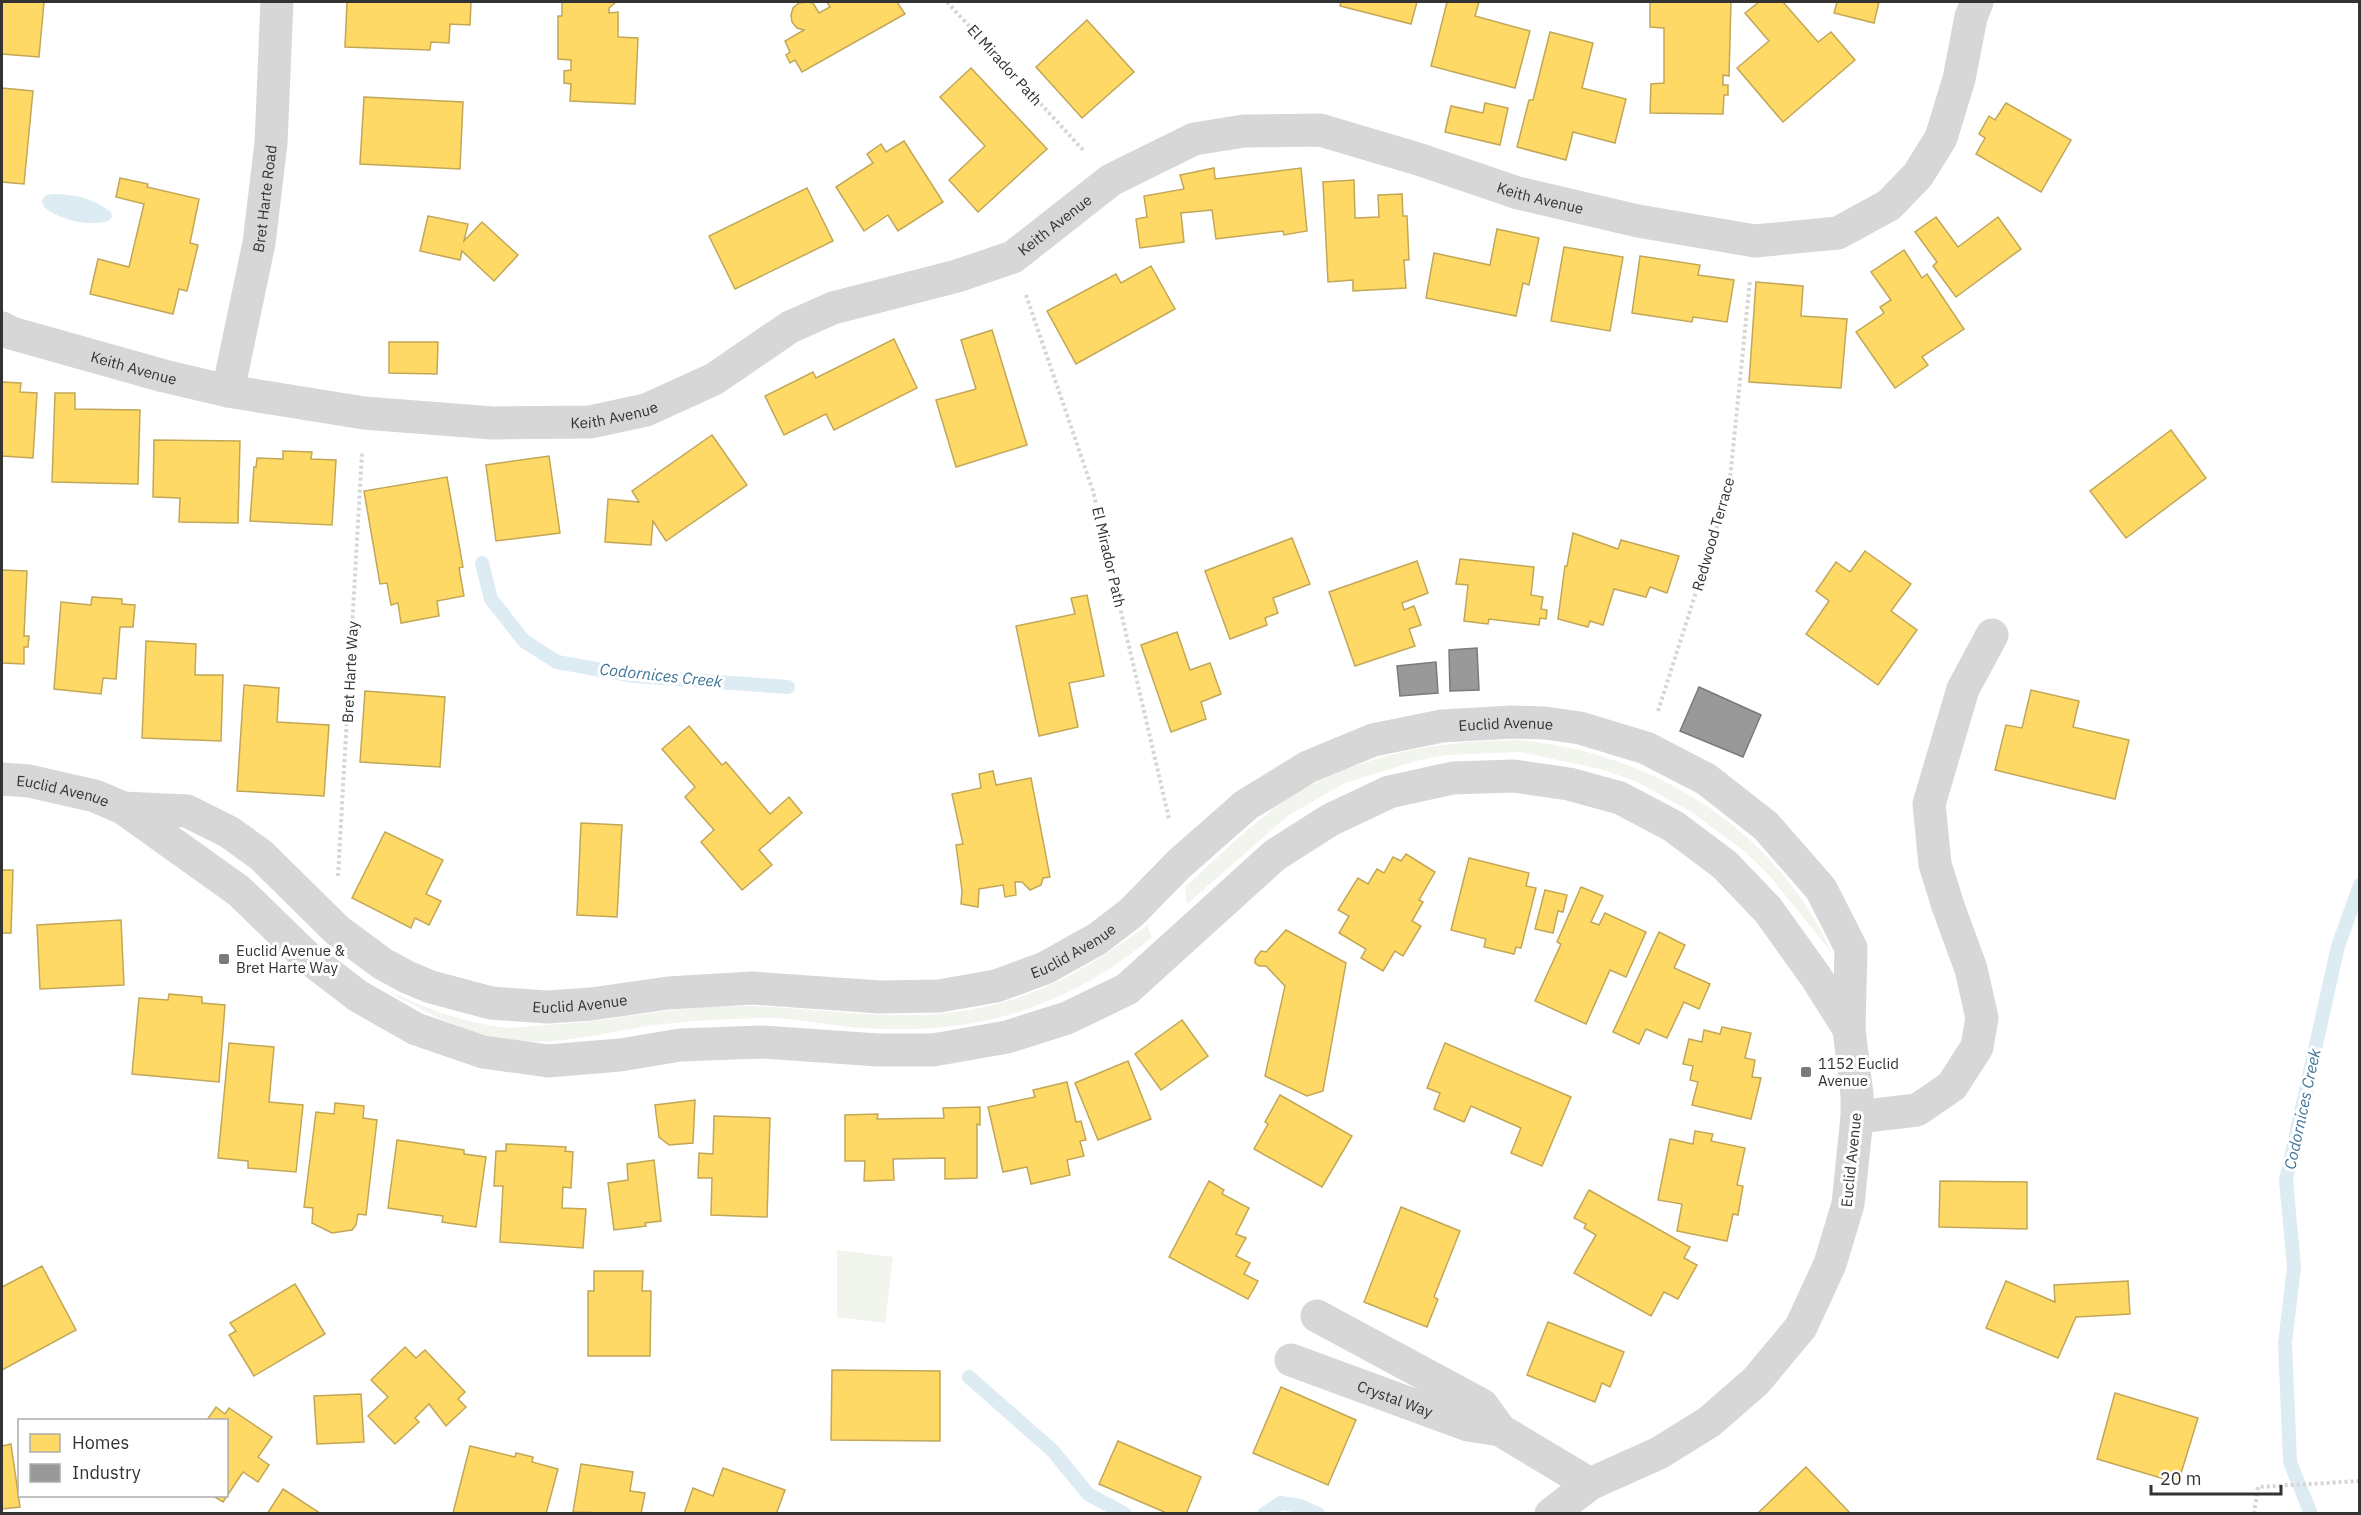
<svg xmlns="http://www.w3.org/2000/svg" width="2361" height="1515" font-family="'IBM Plex Sans',sans-serif">
  <style>
    .green { fill: #f1f5ed }
    .water { fill: #ddebf3 }
    .homes { fill: #ffd966; stroke: #c2a757; stroke-width: 1.5 }
    .industry { fill: #999; stroke: #7a7a7a; stroke-width: 1.5 }
    .lines { fill: none; stroke-linecap: round; stroke-linejoin: round }
    .stream { stroke: #ddebf3; stroke-width: 14 }
    .path { stroke: #d6d6d6; stroke-width: 4; stroke-dasharray: 3 3; stroke-linecap: butt }
    .minor { stroke: #d7d7d7; stroke-width: 33 }
    .poi-dot { fill: #7a7a7a; stroke: #fff; stroke-width: 2 }
    .labels { text-anchor: middle; dominant-baseline: central; stroke-width: 6; stroke-linejoin: round; paint-order: stroke }
    .street-label { font-size: 15px; fill: #333; stroke: #fff }
    .poi-label { font-size: 15px; fill: #333; stroke: #fff; text-anchor: start }
    .water-label { font-size: 16px; font-style: italic; fill: #3f7597; stroke: #fff }
  </style>
  <rect width="100%" height="100%" fill="#fff"/>
  <g class="green">
    <path d="M1518,740C1636,751 1743,809 1808,909C1818,923 1825,939 1832,953L1769,875L1744,851L1693,813L1635,781L1600,769L1520,752L1446,755L1419,760L1345,783L1289,815L1187,904L1185,887C1221,854 1256,819 1297,792C1306,787 1317,783 1326,778C1389,749 1450,741 1518,740Z"/>
    <path d="M1149,924L1148,928L1152,937C1066,1009 974,1036 862,1028C829,1026 795,1017 762,1018C720,1019 677,1021 636,1028C593,1035 549,1047 505,1039C463,1032 424,1012 388,991C424,1007 460,1022 500,1027C515,1029 531,1026 546,1025C614,1022 680,1004 749,1006C826,1008 904,1024 980,1008C1045,995 1097,962 1149,924Z"/>
    <path d="M837,1250L893,1257L885,1323L837,1317Z"/>
  </g>
  <path class="water" d="M51,194C73,193 94,199 111,212L112,217L108,221C88,227 60,220 44,207L42,201L45,196Z"/>
  <g class="homes">
    <path d="M2,2H44L39,57L2,54Z"/>
    <path d="M347,2H471L470,25L450,24L449,43L431,42L430,50L345,47Z"/>
    <path d="M562,2H616L609,8V13L618,12V37L638,38L635,104L570,101L571,84L564,83V71L571,70V60L558,59V16H562Z"/>
    <path d="M808,2L813,3L819,13L830,7L827,2H897L905,14L802,72L795,60L790,63L786,55L790,52L785,41L804,30L797,28L792,22L791,15L793,8L799,3Z"/>
    <path d="M1341,2H1417L1411,24L1340,6Z"/>
    <path d="M1447,2H1479L1475,16L1530,31L1515,88L1431,66Z"/>
    <path d="M1650,2H1731L1729,76L1723,75V85H1728V95H1724L1723,114L1650,113L1651,84L1664,83V28L1650,27Z"/>
    <path d="M1759,2H1783L1818,42L1831,32L1855,60L1783,122L1737,68L1769,41L1745,13Z"/>
    <path d="M1837,2H1879L1874,23L1834,13Z"/>
    <path d="M1087,20L1134,72L1082,118L1036,67Z"/>
    <path d="M1550,32L1593,43L1582,88L1626,99L1615,143L1573,132L1566,160L1517,147L1529,100H1533Z"/>
    <path d="M971,68L1047,149L978,212L949,180L985,146L940,97Z"/>
    <path d="M2,88L33,91L24,184L2,182Z"/>
    <path d="M364,97L463,102L460,169L360,164Z"/>
    <path d="M1485,103L1508,108L1500,145L1445,132L1451,106L1483,113Z"/>
    <path d="M2006,103L2071,140L2041,192L1976,154L1985,138L1979,134L1989,116L1995,120Z"/>
    <path d="M904,141L943,202L898,231L888,215L864,231L836,187L873,163L867,154L881,144L886,152Z"/>
    <path d="M1214,168L1215,179L1301,168L1307,231L1284,235L1283,231L1216,239L1212,210L1181,213L1184,242L1140,248L1136,219L1147,217L1144,196L1184,189L1180,175Z"/>
    <path d="M120,178L148,184L147,187L199,199L190,243L198,245L187,291L179,289L173,314L90,294L98,259L129,267L144,204L116,197Z"/>
    <path d="M1354,180L1355,218L1379,217L1378,195L1402,194L1403,216H1407L1409,260H1404L1406,288L1353,291V280L1328,282L1323,182Z"/>
    <path d="M807,188L833,241L735,289L709,236Z"/>
    <path d="M428,216L468,224L464,241L482,222L518,255L494,281L462,251L460,260L420,251Z"/>
    <path d="M1936,217L1958,247L1998,217L2021,249L1956,297L1933,266L1937,262L1915,232Z"/>
    <path d="M1497,229L1539,238L1529,285L1523,283L1516,316L1426,298L1434,253L1490,265Z"/>
    <path d="M1564,247L1623,257L1610,331L1551,321Z"/>
    <path d="M1904,250L1922,278L1927,274L1964,329L1922,357L1928,365L1895,388L1856,332L1884,313L1880,307L1891,300L1871,272Z"/>
    <path d="M1640,256L1700,265L1698,275L1734,280L1727,322L1693,317L1692,322L1632,313Z"/>
    <path d="M1151,266L1175,309L1076,364L1047,311L1116,274L1121,283Z"/>
    <path d="M1756,282L1803,286L1801,316L1847,319L1841,388L1749,382Z"/>
    <path d="M992,330L1027,445L956,467L936,400L976,389L961,340Z"/>
    <path d="M894,339L917,388L834,430L826,414L784,435L765,396L813,372L816,378Z"/>
    <path d="M389,342H438L437,374L389,373Z"/>
    <path d="M2,382L21,383L20,392L37,393L33,458L2,456Z"/>
    <path d="M55,393H75V409L140,410L138,484L52,482Z"/>
    <path d="M2171,430L2206,478L2126,538L2090,491Z"/>
    <path d="M712,435L747,485L666,541L653,521L651,545L605,542L608,499L639,502L632,491Z"/>
    <path d="M154,440L240,441L238,523L179,522L180,498L153,497Z"/>
    <path d="M283,451L312,452L311,459L336,460L332,525L250,521L254,467H256L257,458L283,459Z"/>
    <path d="M549,456L560,533L496,541L486,465Z"/>
    <path d="M447,477L463,567L459,568L464,596L437,601L439,616L401,623L398,603L391,605L387,583L380,584L364,491Z"/>
    <path d="M1573,533L1618,549L1621,540L1679,556L1667,593L1650,587L1646,597L1614,589L1603,625L1590,621L1588,627L1558,619L1565,566H1567Z"/>
    <path d="M1292,538L1310,584L1273,598L1278,613L1265,618L1267,625L1230,639L1205,571Z"/>
    <path d="M1865,551L1911,584L1891,611L1917,630L1878,685L1806,634L1829,601L1816,591L1836,562L1850,572Z"/>
    <path d="M1460,559L1534,567L1531,595L1543,597L1541,609L1547,610L1546,619L1540,618L1539,625L1489,619L1488,624L1464,621L1468,585L1456,584Z"/>
    <path d="M1417,561L1428,593L1402,603L1404,610L1414,606L1421,625L1409,629L1415,646L1355,666L1329,592Z"/>
    <path d="M2,570L27,571L24,636H29L28,647H24V664L2,663Z"/>
    <path d="M1087,595L1104,676L1069,683L1078,727L1039,736L1016,626L1075,614L1071,598Z"/>
    <path d="M92,597L122,599V604L135,605L133,627H120L116,679L103,678L101,694L54,689L61,602L91,605Z"/>
    <path d="M1177,632L1190,670L1210,663L1221,694L1201,702L1206,719L1171,732L1141,645Z"/>
    <path d="M146,641L196,644L195,675H223L221,741L142,738Z"/>
    <path d="M244,685L279,688L277,722L329,725L324,796L237,791Z"/>
    <path d="M2031,690L2079,701L2073,727L2129,740L2115,799L1995,770L2006,725L2022,728Z"/>
    <path d="M365,691L445,697L440,767L360,762Z"/>
    <path d="M689,726L722,765L726,762L770,814L789,797L802,813L759,850L772,865L742,890L701,842L714,830L685,797L695,787L662,749Z"/>
    <path d="M993,771L996,785L1031,778L1050,877L1043,878L1041,885L1030,890L1022,882H1015L1016,895L1005,897L1003,885L979,889L978,907L961,904L962,891L956,845L963,844L952,794L981,788L979,774Z"/>
    <path d="M581,823L622,825L617,917L577,915Z"/>
    <path d="M385,832L443,860L426,894L441,901L429,925L415,918L411,928L352,898Z"/>
    <path d="M1406,854L1435,872L1419,900L1423,902L1412,921L1421,926L1403,956L1395,951L1383,971L1361,958L1366,949L1339,933L1349,916L1338,910L1358,878L1368,884L1377,869L1384,873L1393,857L1401,861Z"/>
    <path d="M1469,858L1529,873L1526,886L1536,888L1521,948L1516,947L1514,954L1484,947L1486,939L1451,930Z"/>
    <path d="M2,870H13L11,933H2Z"/>
    <path d="M1581,887L1603,896L1591,922L1599,925L1605,913L1646,932L1626,977L1610,970L1586,1024L1535,1001L1561,944L1557,942Z"/>
    <path d="M1545,890L1567,895L1563,912L1558,911L1553,933L1535,929Z"/>
    <path d="M121,920L124,985L40,989L37,925Z"/>
    <path d="M1286,930L1346,963L1323,1091L1307,1096L1265,1076L1285,986L1266,966H1259L1255,963V959L1261,951L1266,952Z"/>
    <path d="M1659,932L1685,945L1674,968L1710,984L1699,1009L1684,1002L1667,1038L1646,1029L1639,1044L1613,1032Z"/>
    <path d="M169,994L202,997V1003L225,1005L219,1082L132,1074L139,998L168,1000Z"/>
    <path d="M1182,1020L1208,1056L1161,1090L1135,1054Z"/>
    <path d="M1722,1027L1751,1033L1745,1058L1755,1060L1752,1077L1761,1078L1751,1119L1692,1105L1698,1082L1690,1080L1693,1066L1683,1064L1689,1039L1702,1042L1704,1030L1720,1034Z"/>
    <path d="M229,1043L274,1047L269,1102L303,1105L296,1172L248,1168V1161L218,1158Z"/>
    <path d="M1445,1043L1571,1097L1542,1166L1511,1153L1521,1128L1471,1106L1464,1122L1434,1109L1440,1093L1427,1088Z"/>
    <path d="M1128,1061L1151,1119L1098,1140L1075,1083Z"/>
    <path d="M1067,1082L1076,1122L1081,1121L1086,1140L1080,1141L1084,1156L1067,1160L1070,1175L1031,1184L1027,1167L1003,1172L988,1107L1035,1097L1033,1090Z"/>
    <path d="M1280,1095L1352,1136L1322,1187L1254,1149L1268,1124L1265,1122Z"/>
    <path d="M695,1100L693,1143L669,1145L659,1137L655,1105Z"/>
    <path d="M335,1103L364,1106L363,1118L377,1120L366,1215L358,1214L356,1225L352,1230L332,1233L312,1223L313,1208L304,1207L316,1112L334,1114Z"/>
    <path d="M980,1107V1125L977,1124V1178L945,1179V1158L893,1159L894,1180L864,1181L865,1161H845V1115L878,1114L877,1119L944,1118L943,1108Z"/>
    <path d="M714,1116L770,1118L767,1217L711,1215L712,1178H698L699,1153L713,1154Z"/>
    <path d="M1695,1131L1713,1134L1711,1141L1745,1148L1737,1185L1743,1186L1738,1215L1733,1214L1727,1241L1677,1231L1682,1204L1658,1200L1670,1139L1693,1144Z"/>
    <path d="M397,1140L464,1150V1154L486,1157L476,1227L442,1222L443,1216L388,1208Z"/>
    <path d="M506,1144L566,1147L565,1151L573,1152L571,1188L563,1187L562,1208L586,1209L583,1248L500,1242L503,1186H494L496,1151H506Z"/>
    <path d="M654,1160L661,1221L645,1223L646,1226L614,1230L608,1183L628,1180L627,1164Z"/>
    <path d="M1209,1181L1224,1190L1222,1194L1249,1208L1236,1234L1246,1238L1236,1256L1250,1263L1244,1274L1258,1281L1248,1299L1169,1257Z"/>
    <path d="M1940,1181L2027,1182V1229L1939,1227Z"/>
    <path d="M1589,1190L1690,1247L1684,1258L1697,1265L1678,1299L1664,1292L1651,1316L1574,1273L1596,1235L1584,1228L1586,1224L1574,1218Z"/>
    <path d="M1401,1207L1460,1231L1434,1297L1438,1299L1427,1327L1364,1302Z"/>
    <path d="M42,1266L76,1330L2,1370V1287Z"/>
    <path d="M594,1271H643L642,1291H651L650,1356H588V1291H594Z"/>
    <path d="M2006,1281L2055,1302L2054,1285L2128,1281L2130,1314L2076,1317L2058,1358L1986,1328Z"/>
    <path d="M295,1284L325,1334L254,1376L229,1335L236,1331L230,1323Z"/>
    <path d="M1548,1322L1624,1352L1610,1387L1602,1383L1595,1402L1527,1375Z"/>
    <path d="M405,1347L416,1358L425,1350L465,1392L458,1399L466,1407L446,1426L429,1404L415,1418L419,1422L395,1444L368,1416L388,1397L371,1380Z"/>
    <path d="M832,1370L940,1371V1441L831,1440Z"/>
    <path d="M1281,1387L1356,1420L1328,1485L1253,1453Z"/>
    <path d="M2115,1393L2198,1418L2178,1483L2097,1459Z"/>
    <path d="M361,1394L364,1442L317,1444L314,1396Z"/>
    <path d="M216,1407L225,1414L229,1408L272,1437L258,1457L269,1465L258,1482L243,1472L223,1502L213,1496H226V1420H207Z"/>
    <path d="M1118,1441L1201,1477L1186,1514H1169L1099,1484Z"/>
    <path d="M11,1444L20,1507L2,1509V1446Z"/>
    <path d="M470,1446L515,1457L516,1453L533,1457L532,1462L558,1469L546,1514L453,1513Z"/>
    <path d="M581,1464L633,1472L630,1491L645,1493L641,1514L573,1512Z"/>
    <path d="M1806,1467L1850,1513L1757,1514Z"/>
    <path d="M723,1468L785,1490L777,1512L780,1514H684L693,1488L713,1496Z"/>
    <path d="M283,1489L320,1513L319,1514H267Z"/>
  </g>
  <g class="industry">
    <path d="M1477,648L1479,690L1450,691L1449,650Z"/>
    <path d="M1436,662L1438,693L1400,696L1397,666Z"/>
    <path d="M1699,687L1761,715L1743,757L1680,731Z"/>
  </g>
  <g class="lines">
    <g class="stream">
      <path d="M482,563L491,599L524,641L557,662L635,676L788,687"/>
      <path d="M969,1377L1053,1451L1088,1494L1125,1514"/>
      <path d="M1264,1514L1281,1503L1300,1506L1318,1514"/>
      <path d="M2311,1514L2290,1462L2285,1343L2294,1267L2286,1180L2338,946L2360,885"/>
    </g>
    <g class="path">
      <path d="M947,2L1084,151"/>
      <path d="M1026,295L1093,491L1169,819"/>
      <path d="M1658,711L1729,489L1750,280"/>
      <path d="M338,876L362,452"/>
      <path d="M2254,1514L2258,1487L2360,1481"/>
    </g>
    <g class="minor">
      <path id="s1" d="M2,328L11,333L164,376L228,391L364,413L493,423L590,422L646,410L714,379L790,327L833,308L957,276L1013,257L1111,180L1194,139L1244,131L1320,130L1418,159L1518,193L1638,221L1755,241L1838,233L1889,205L1918,175L1941,138L1959,79L1971,17L1977,2"/>
      <path id="s2" d="M228,391L259,243L271,143L277,2"/>
      <path id="s3" d="M2,779L29,781L64,789L95,796L123,808L239,891L307,957L358,996L416,1029L483,1052L548,1061L620,1055L680,1045L762,1042L878,1050H933L1007,1037L1067,1018L1127,989L1275,855L1330,820L1389,792L1453,778L1514,776L1569,784L1620,798L1673,826L1725,865L1768,910L1816,977L1849,1029"/>
      <path id="s4" d="M123,808L187,811L229,832L261,855L337,930L383,964L407,977L431,987L491,1003L547,1007L591,1004L668,993L752,988L880,997L939,996L996,986L1045,968L1097,939L1131,913L1179,864L1246,805L1308,767L1373,740L1442,726L1512,722L1545,723L1580,728L1646,748L1706,779L1766,826L1821,889L1851,948L1849,1029L1857,1095V1117L1848,1204L1830,1264L1801,1327L1756,1381L1709,1422L1659,1453L1590,1484L1551,1514"/>
      <path d="M1857,1117L1917,1110L1952,1086L1977,1047L1982,1018L1971,969L1948,906L1935,864L1929,804L1963,689L1992,635"/>
      <path d="M1317,1316L1482,1405L1500,1430"/>
      <path id="s5" d="M1291,1360L1468,1425L1500,1430L1590,1484"/>
    </g>
  </g>
  <g class="poi-dot">
    <rect x="218" y="953" width="12" height="12" rx="3"/>
    <rect x="1800" y="1066" width="12" height="12" rx="3"/>
  </g>
  <g class="labels">
    <g class="street-label">
      <text transform="translate(1005 65) rotate(48)">El Mirador Path</text>
      <text stroke="none"><textPath href="#s1" startOffset="1632">Keith Avenue</textPath></text>
      <text stroke="none"><textPath href="#s2" startOffset="196">Bret Harte Road</textPath></text>
      <text stroke="none"><textPath href="#s1" startOffset="1110">Keith Avenue</textPath></text>
      <text stroke="none"><textPath href="#s1" startOffset="138">Keith Avenue</textPath></text>
      <text stroke="none"><textPath href="#s1" startOffset="624">Keith Avenue</textPath></text>
      <text transform="translate(1713 534) rotate(-74)">Redwood Terrace</text>
      <text transform="translate(1109 557) rotate(77)">El Mirador Path</text>
      <text transform="translate(350 672) rotate(-87)">Bret Harte Way</text>
      <text stroke="none"><textPath href="#s4" startOffset="1527">Euclid Avenue</textPath></text>
      <text stroke="none"><textPath href="#s3" startOffset="62">Euclid Avenue</textPath></text>
      <text stroke="none"><textPath href="#s4" startOffset="1022">Euclid Avenue</textPath></text>
      <text stroke="none"><textPath href="#s4" startOffset="519">Euclid Avenue</textPath></text>
      <text transform="translate(1851 1160) rotate(-84)">Euclid Avenue</text>
      <text stroke="none"><textPath href="#s5" startOffset="111">Crystal Way</textPath></text>
    </g>
    <g class="poi-label">
      <text x="236" y="950">Euclid Avenue &amp;<tspan x="236" dy="17">Bret Harte Way</tspan></text>
      <text x="1818" y="1063">1152 Euclid<tspan x="1818" dy="17">Avenue</tspan></text>
    </g>
    <g class="water-label">
      <text transform="translate(661 675) rotate(6)">Codornices Creek</text>
      <text transform="translate(2302 1109) rotate(-78)">Codornices Creek</text>
    </g>
  </g>
  <rect width="2361" height="1515" fill="none" stroke="#333333" stroke-width="6"/>
  <rect x="18" y="1419" width="210" height="78" fill="#ffffff" stroke="#adadad" stroke-width="1.5"/>
  <rect x="30" y="1434" width="30" height="18" fill="#ffd966" stroke="#adadad" stroke-width="1.5"/>
  <text x="72" y="1449" font-size="18" fill="#333333">Homes</text>
  <rect x="30" y="1464" width="30" height="18" fill="#999999" stroke="#adadad" stroke-width="1.5"/>
  <text x="72" y="1479" font-size="18" fill="#333333">Industry</text>
  <path d="M2151 1485v9h130v-9" fill="none" stroke="#333333" stroke-width="3"/>
  <text x="2160" y="1485" font-size="18" fill="#333333" stroke="#ffffff" stroke-width="4.5" paint-order="stroke">20 m</text>
</svg>
